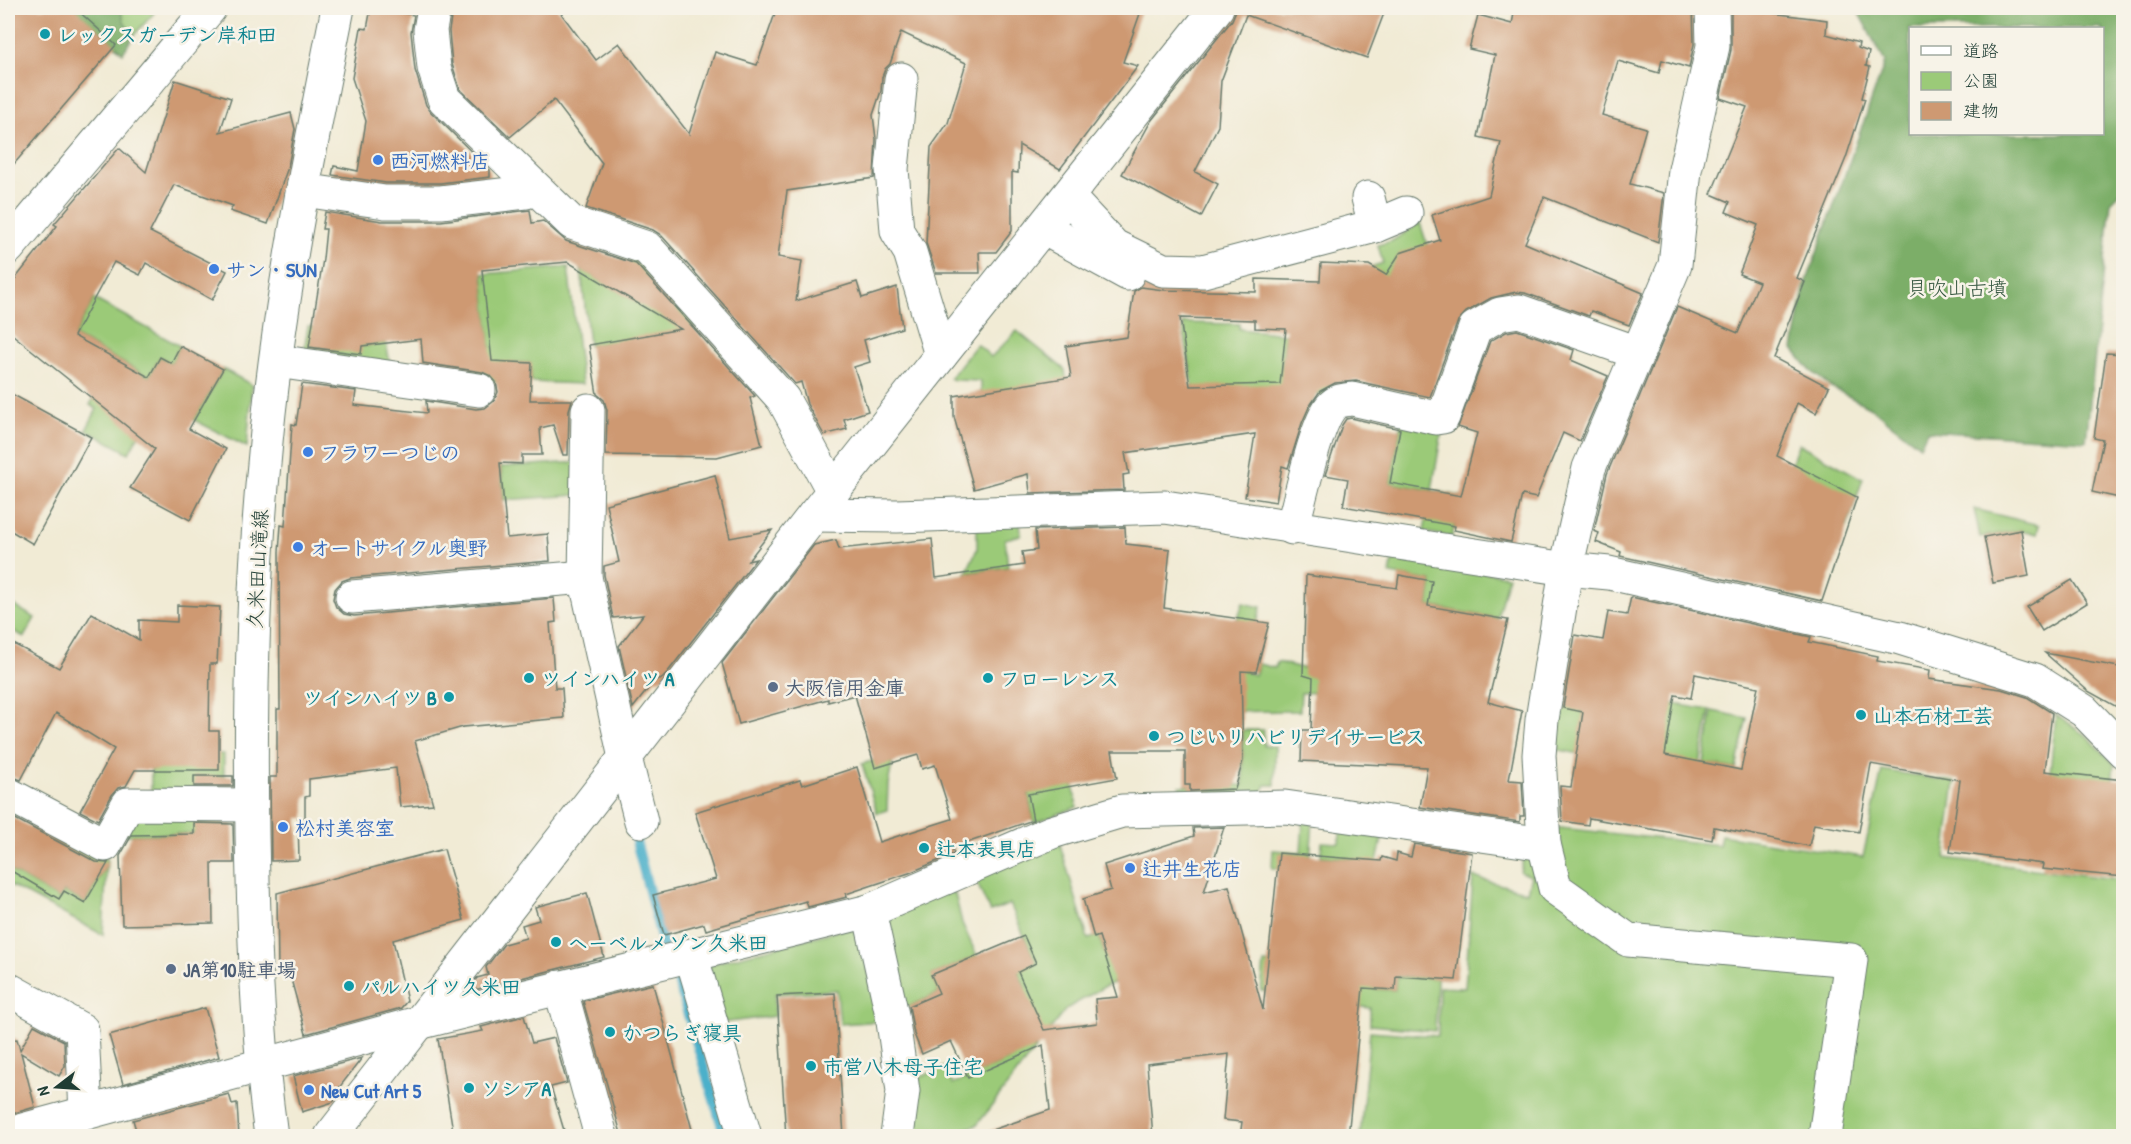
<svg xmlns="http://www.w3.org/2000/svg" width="2131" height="1144" font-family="'Patrick Hand','Klee One',sans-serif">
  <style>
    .green { fill: #9bca78; stroke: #5d8456; stroke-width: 1.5 }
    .forest { fill: #7cae68; stroke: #4e764e; stroke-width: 1.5; fill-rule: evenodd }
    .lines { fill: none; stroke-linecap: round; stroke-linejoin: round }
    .stream { stroke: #4bb0ca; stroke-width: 10 }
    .building { fill: #ce9972; fill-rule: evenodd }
    .minor-casing { stroke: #687a6c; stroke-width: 35 }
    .minor { stroke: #fff; stroke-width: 33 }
    .culture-dot { fill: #0f9aa8; stroke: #f7f3e8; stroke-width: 2 }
    .shop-dot { fill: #3f7fe0; stroke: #f7f3e8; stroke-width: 2 }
    .service-dot { fill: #5c6f8a; stroke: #f7f3e8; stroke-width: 2 }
    .labels { text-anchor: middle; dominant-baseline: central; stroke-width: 5; stroke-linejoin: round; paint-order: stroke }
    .culture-label { font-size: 20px; font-weight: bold; fill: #0d838f; stroke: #f7f3e8; text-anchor: start }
    .shop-label { font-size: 20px; font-weight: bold; fill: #366cbe; stroke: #f7f3e8; text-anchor: start }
    .park-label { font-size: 20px; fill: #385942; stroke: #f7f3e8 }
    .street-label { font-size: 20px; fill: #1f3d34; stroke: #f7f3e8 }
    .service-label { font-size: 20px; font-weight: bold; fill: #4e5e75; stroke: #f7f3e8; text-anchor: start }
  </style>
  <rect width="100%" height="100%" fill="#f7f3e8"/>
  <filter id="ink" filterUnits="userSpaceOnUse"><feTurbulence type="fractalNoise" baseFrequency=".0167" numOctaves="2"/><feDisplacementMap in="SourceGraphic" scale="12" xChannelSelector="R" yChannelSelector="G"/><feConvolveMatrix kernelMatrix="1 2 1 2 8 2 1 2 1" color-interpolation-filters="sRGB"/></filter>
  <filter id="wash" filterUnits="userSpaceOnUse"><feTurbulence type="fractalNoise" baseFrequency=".008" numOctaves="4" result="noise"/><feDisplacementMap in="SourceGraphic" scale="24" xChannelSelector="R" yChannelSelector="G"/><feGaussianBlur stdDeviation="1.35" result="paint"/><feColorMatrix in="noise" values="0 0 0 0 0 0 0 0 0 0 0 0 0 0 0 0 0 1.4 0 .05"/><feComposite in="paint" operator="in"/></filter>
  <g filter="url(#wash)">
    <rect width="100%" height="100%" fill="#f1ebd5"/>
    <g class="green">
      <path d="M120,8H150L154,13L134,35L125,24Z"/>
      <path d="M1420,223L1442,289L1356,269H1364L1383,263L1378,245L1392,241Z"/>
      <path d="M643,254L702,320L688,332L589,345L581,269L643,306L656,283L627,266L631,259Z"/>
      <path d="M568,267L582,384L531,382V363L509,362L507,380L493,382L469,378L468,359L490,347L483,274Z"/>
      <path d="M94,299L180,346L171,363L160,357L149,377L74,336Z"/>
      <path d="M1183,323L1239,324V329L1285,334L1282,369L1333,354L1330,392L1326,399L1317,394L1311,407L1320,412L1310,429L1286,437L1193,387Z"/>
      <path d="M308,326L351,334L350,343L367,346L386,343L390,363L303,357Z"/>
      <path d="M1017,331L1065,370L1066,378L1038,476L1024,475L981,410V381L954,380L950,378L977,344L991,357Z"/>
      <path d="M223,369L252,385L247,447L194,420Z"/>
      <path d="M107,374L157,401L129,453L86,430L97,409L90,405Z"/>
      <path d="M1402,418L1443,425L1432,490L1461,496L1452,537L1424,532L1431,490L1390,483Z"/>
      <path d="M1799,444L1857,476L1863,478L1847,527L1822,519L1791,463Z"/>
      <path d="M579,462L578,495L504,500L501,467Z"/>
      <path d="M1974,509L2039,525L2037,534L2021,530L1980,537Z"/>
      <path d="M1020,521L1021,535L1005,539L1008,567L966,573L977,549V524Z"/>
      <path d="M1393,558L1508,576L1497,618L1428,606L1432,581L1390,574Z"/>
      <path d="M8,602L35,618L24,637L8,628Z"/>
      <path d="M1243,603L1261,607L1246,664L1239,670L1255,675L1259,664L1275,668L1277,662L1327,674L1353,691L1301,693L1300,711L1201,712L1222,663Z"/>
      <path d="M1581,688L1710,710L1698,775L1663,769Z"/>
      <path d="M1059,700L1077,807L1034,823L1028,794Z"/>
      <path d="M1561,703L1578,706L1583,714L1591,756L1549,748Z"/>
      <path d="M1712,711L1747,718L1736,769L1704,763Z"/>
      <path d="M2056,715L2088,737L2114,764L2112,785L2050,772Z"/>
      <path d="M1243,730H1263L1264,746H1275V785H1266L1261,794L1180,795V786L1243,785Z"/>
      <path d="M219,754H224V776H195L194,793H151V770Z"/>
      <path d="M894,754L888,784L887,810L877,813L862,764Z"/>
      <path d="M1882,770L1955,782L1945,858L2123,880V1136H1360L1370,1031L1438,1036L1439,987L1465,988L1473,877L1527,892L1531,876L1520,872L1525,852L1552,827L1719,845L1721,835L1863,857Z"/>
      <path d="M135,817L219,818L225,825L211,833L126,835Z"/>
      <path d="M1303,821L1313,822L1309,871L1272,868L1273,850L1301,852Z"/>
      <path d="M1341,825L1384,831L1365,913L1374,989L1395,990L1396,977L1437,978L1435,1031L1370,1025V1008L1312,1001V997L1261,991L1264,963L1334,969L1354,859L1321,856L1322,842L1339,843Z"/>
      <path d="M57,833L107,859L103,935L8,884V869L59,899L64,891L85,903L104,870L44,854Z"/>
      <path d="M1059,841L1088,939L1099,936L1104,952L1113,950L1118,981L1102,988L1066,1009L977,1125L944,1136H903L911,1081L945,1067L953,1084L1013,1058L1016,993L1025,988L1018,971L1036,963L1010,904L990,912L977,883L978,875Z"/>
      <path d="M945,888L955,894L962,923L977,956L932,975L939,993L903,1009L879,918Z"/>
      <path d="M848,928L859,934L882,1021L840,1024L837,990L775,994V1016L721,1023L706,975L711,964Z"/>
    </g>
    <g class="forest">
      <path d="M75,8H120L125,24L134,35L123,53L98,29L53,47Z"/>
      <path d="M1856,8H2123V190L2111,202L2086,441L1927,431L1920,446L1871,408L1831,387L1810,370L1793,349L1804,289L1885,62ZM2102,28V134H1910V28Z"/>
    </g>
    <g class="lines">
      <g class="stream">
        <path d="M636,841L664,949"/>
        <path d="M676,975L725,1136"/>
      </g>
    </g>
    <g id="blocks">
      <g class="building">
        <path d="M8,8H75L116,45L8,171Z"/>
        <path d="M371,8L414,15L411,32L415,70L426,105L431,112L490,170V177L440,183H386L332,175L334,166L358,171L366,121L352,78L361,28L367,29Z"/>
        <path d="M461,8H557L596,60L619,43L689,134L715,52L757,65L777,8H1142L1123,62L1138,66L1060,169L1019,145L1018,173L1012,172V231L996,252H979L980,273H936L926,243L931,147L948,123L966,63L901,32L890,64L885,69L882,77L881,91L873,115L876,139L874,178L787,191L778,257L802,261L796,301L857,282L862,298L897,287L902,328L864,340L870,362L854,367L868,411L844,419L847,429L824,435L807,404L801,382L795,384L661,235L653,230L586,208L602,163L554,100L510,137L460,89L452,64L449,31L451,18Z"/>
        <path d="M1237,8H1386L1367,58L1246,15L1221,81L1218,126L1195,172L1218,184L1201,217L1122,174L1151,121L1232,20Z"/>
        <path d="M1515,8H1693L1694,44L1689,68L1662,60L1659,73L1618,61L1602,115L1646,128L1630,184L1664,193L1658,242L1544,197L1525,243L1643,293L1629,325L1591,311L1589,316L1525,293L1516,292L1491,298L1466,312L1458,321L1430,397L1356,381L1335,383L1320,391L1309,407L1302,423L1288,468L1282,466L1276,502L1245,497L1255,434L1125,453L1129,474L1123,475L1124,490L1030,493L1028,474L974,489L954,417V396L1071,377L1066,346L1127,337L1134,291L1141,287L1164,290L1256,292V279L1320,281L1321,263L1369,265L1386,275L1400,253L1440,240L1432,215L1489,196L1501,142L1478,137L1495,55L1469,49L1478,15L1512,24ZM1180,318L1255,320V328L1286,329L1280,384L1190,386Z"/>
        <path d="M1731,8L1827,20L1826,34L1859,43L1858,48L1869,52L1866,66L1870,67L1862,98L1865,99L1846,158L1797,278L1805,282L1774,358L1829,387L1816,413L1797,403L1777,456L1857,497L1822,601L1620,556L1621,552L1596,542L1599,533L1594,531L1607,474L1677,307L1738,333L1759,282L1739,274L1758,225L1726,212L1730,202L1711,194L1747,107L1720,98L1731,50Z"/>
        <path d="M175,80L231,98L220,132L291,113L295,129L288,167L268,224L230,211L233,206L174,185L150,232L227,271L212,300L146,263L140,275L114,262L74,336L149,377L160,357L171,363L180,346L223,369L189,429L226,449L190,520L130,488L155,449L8,331V288L57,226L54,224L119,148L146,172Z"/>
        <path d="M530,210L532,223L543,221L566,241L636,264L755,396L750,398L762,445L717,457L606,455L607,410L604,400L597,394L589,345L681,329L568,262L482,270L492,361L532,363L530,400H572L569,410L568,455H563L553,425L540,428L542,455H522V464L500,463L507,538L548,534L550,561L350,578L342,581L335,589L333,599L336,607L344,614L354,616L554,598L556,622L550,623L555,688H562L564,718L463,727L415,741L433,804L400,807L396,768L309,779V796L305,797V818H298L299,860L271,861L270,777H277V709H280L279,552L281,525L285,526L292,424L296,425L302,384L356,391L354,405L427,413L426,401L476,409L485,408L494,401L498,392L496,382L491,376L482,372L423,363L421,339L362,346L361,354L309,347L323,259L326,229H322L325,212L382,221H441Z"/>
        <path d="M1517,330L1574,350L1571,360L1608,376L1580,441L1563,433L1536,498L1522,495L1511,542L1454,530L1455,526L1343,506L1348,479L1325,475L1342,425L1346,419L1351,418L1400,429L1390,483L1461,496L1477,433L1458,427L1490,341L1506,332Z"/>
        <path d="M2106,353L2124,354V499L2092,492L2103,440L2094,438Z"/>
        <path d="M8,392L91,437L33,544L8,529Z"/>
        <path d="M715,475L730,538L772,530L748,561L756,559L663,678L655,680L633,708L619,646L643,615L613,618L604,575V566L619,562L606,504Z"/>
        <path d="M1125,527L1126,544L1170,549L1164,608L1269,623L1256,672L1241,671L1243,761L1235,789L1190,791V785H1185V751H1112L1117,778L1028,794L1033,820L952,848L954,854L909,873L846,894L847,897L808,907L806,901L706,930L704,924L664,935L653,895L716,879L695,812L800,780L802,785L857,767L879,842L952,819L935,765L922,769L918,755L875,768L855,695L828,702V699L739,724L722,663L814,545L836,540L839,549L932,539L936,578L1024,565L1022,552L1037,550L1035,530Z"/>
        <path d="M2021,530L2029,576L1993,583L1984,537Z"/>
        <path d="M1306,575L1397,588L1399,575L1432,581L1428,606L1508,620L1488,702L1522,711L1509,780L1522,781L1524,816H1520V822L1420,807L1427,767L1301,761L1302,730H1311L1313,678L1303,675Z"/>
        <path d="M2072,580L2087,603L2042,631L2027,607Z"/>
        <path d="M1631,597L1811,637L1809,642L1878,656L1877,661L1930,670L1929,679L2001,689L2027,697L2052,713L2045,771L2124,780V877L2042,869L2043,864L1950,852L1960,780L1871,764L1859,832L1814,824L1809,846L1714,827L1712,840L1589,818L1588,825L1562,821L1560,786L1571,787L1583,712L1563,708L1575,635L1603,640L1608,612L1627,615ZM1695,674L1758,687L1741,770L1665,755L1675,695L1691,698Z"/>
        <path d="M177,605L220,607L217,664H210L209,731H219V770H135L126,786L118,788L112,795L98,820L80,811L114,749L56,713L21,780L8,775V641L59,668L92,613L139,640V620L177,622Z"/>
        <path d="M2045,653L2124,668V711L2088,691Z"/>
        <rect x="194" y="776" width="39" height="10"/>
        <path d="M8,815L96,862L108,863L85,903L64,891L59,899L8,869Z"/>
        <path d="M194,823L233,824L234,863H212L213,923L122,925L120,856L132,835L194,834Z"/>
        <path d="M1224,827L1204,892L1229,886L1263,1010L1279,853L1381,861L1382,857L1396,861L1397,853L1411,857L1414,844L1472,853L1456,980L1396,976L1395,990L1363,988L1348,1137H1240L1242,1122L1223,1120L1229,1054L1147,1064L1153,1137H987L986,1132L1050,1110L1043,1045L968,1078L951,1041L922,1054L914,1034L909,1006L939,993L931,975L1024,936L1036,963L1018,972L1044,1030L1097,1023L1095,999L1118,997L1099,936L1094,938L1083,899L1111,890L1104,865L1194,836L1193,828Z"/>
        <path d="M444,849L464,920L393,940L407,1001L401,1008L306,1034L288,968L278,971L277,893Z"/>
        <path d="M587,893L604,957L470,991V988L477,978L488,975L486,967L504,944L526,938L522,925L539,920L535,907Z"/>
        <path d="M653,984L694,1137H622L583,1001Z"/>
        <path d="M835,993L844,1137H786L777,996Z"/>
        <path d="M205,1008L219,1057L123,1084L109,1035Z"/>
        <path d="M524,1016L532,1043L554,1038L567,1083L551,1087L566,1137H454L438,1039L483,1031L481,1027Z"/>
        <path d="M34,1025L64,1041L65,1066L59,1076L21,1053L35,1107L8,1115V1040L17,1039L20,1050Z"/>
        <path d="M362,1058L338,1089L342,1092L333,1102L302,1112L293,1076Z"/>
        <path d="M229,1094L232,1104L237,1103L239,1137H138L133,1120Z"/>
      </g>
    </g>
  </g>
  <g filter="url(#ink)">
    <use href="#blocks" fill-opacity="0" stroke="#687a6c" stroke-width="1.5"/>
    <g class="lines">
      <g class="minor-casing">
        <g id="minor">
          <path d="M434,8L430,30L434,68L444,99L572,223L647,248L783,399L833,491"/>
          <path d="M1712,8L1713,46L1685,170L1675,265L1589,468L1566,569L1542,720L1539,755L1544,844L1555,888L1628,940L1851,960L1825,1136"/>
          <path d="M901,79L892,169L897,231L910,252L941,355"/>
          <path d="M303,190L385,202H441L526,192"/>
          <path d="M1068,197L1114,246L1163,270L1203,271L1375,226L1406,213"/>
          <path d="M1368,198L1375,226"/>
          <path d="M1043,228L1128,274"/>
          <path d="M8,248L210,8"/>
          <path d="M276,361L479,390"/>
          <path d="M588,410L585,577L625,758L641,821"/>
          <path d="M814,515L897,516L1165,507L1566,569L1609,573L1900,638L2035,680L2084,711L2124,752"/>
          <path d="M1292,528C1300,501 1315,426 1331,407C1337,400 1344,400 1352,399L1436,418L1443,417L1475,328L1500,314L1519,311L1638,353"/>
          <path d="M352,597L585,577"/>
          <path d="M8,794L105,845L128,804L251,805"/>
          <path d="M869,911L892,1015L903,1091L897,1136"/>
          <path d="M691,955L745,1136"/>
          <path d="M560,987L601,1136"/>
          <path d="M8,989L82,1030L86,1113"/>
          <path d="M8,1134L418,1023L869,911L1052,832L1122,811L1285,807L1544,844"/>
          <path d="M271,1136C257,1034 254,937 252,835C250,711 252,587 264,464C277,311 308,158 338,8"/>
          <path d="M331,1136L814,515L1217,8"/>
        </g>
      </g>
      <use href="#minor" class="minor"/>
    </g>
  </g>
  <g class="culture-dot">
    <circle cx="45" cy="34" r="6"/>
    <circle cx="529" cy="678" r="6"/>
    <circle cx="988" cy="678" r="6"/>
    <circle cx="449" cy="697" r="6"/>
    <circle cx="1861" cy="715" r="6"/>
    <circle cx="1154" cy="736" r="6"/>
    <circle cx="924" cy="848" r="6"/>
    <circle cx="556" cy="942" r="6"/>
    <circle cx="349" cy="986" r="6"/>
    <circle cx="610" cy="1032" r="6"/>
    <circle cx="811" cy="1066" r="6"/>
    <circle cx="469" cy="1088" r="6"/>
  </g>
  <g class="shop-dot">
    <circle cx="378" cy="160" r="6"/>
    <circle cx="214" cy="269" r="6"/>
    <circle cx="308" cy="452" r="6"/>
    <circle cx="298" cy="547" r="6"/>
    <circle cx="283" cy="827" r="6"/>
    <circle cx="1130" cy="868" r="6"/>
    <circle cx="309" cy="1090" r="6"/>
  </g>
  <g class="service-dot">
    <circle cx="773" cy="687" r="6"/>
    <circle cx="171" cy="969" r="6"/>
  </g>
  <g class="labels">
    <g class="culture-label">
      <text x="57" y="34">レックスガーデン岸和田</text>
      <text x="541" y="678">ツインハイツ A</text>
      <text x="1000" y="678">フローレンス</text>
      <text x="437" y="697" text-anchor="end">ツインハイツ B</text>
      <text x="1873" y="715">山本石材工芸</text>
      <text x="1166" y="736">つじいリハビリデイサービス</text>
      <text x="936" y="848">辻本表具店</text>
      <text x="568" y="942">ヘーベルメゾン久米田</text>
      <text x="361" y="986">パルハイツ久米田</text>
      <text x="622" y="1032">かつらぎ寝具</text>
      <text x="823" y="1066">市営八木母子住宅</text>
      <text x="481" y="1088">ソシアA</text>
    </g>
    <g class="shop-label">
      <text x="390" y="160">西河燃料店</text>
      <text x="226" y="269">サン・SUN</text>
      <text x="320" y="452">フラワーつじの</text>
      <text x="310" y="547">オートサイクル奥野</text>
      <text x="295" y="827">松村美容室</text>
      <text x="1142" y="868">辻井生花店</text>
      <text x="321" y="1090">New Cut Art 5</text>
    </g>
    <g class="park-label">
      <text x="1957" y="287">貝吹山古墳</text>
    </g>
    <g class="street-label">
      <text transform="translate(257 569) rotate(-87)">久米田山滝線</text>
    </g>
    <g class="service-label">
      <text x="785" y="687">大阪信用金庫</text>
      <text x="183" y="969">JA第10駐車場</text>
    </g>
  </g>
  <rect width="2131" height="1144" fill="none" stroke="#f7f3e8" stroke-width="30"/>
  <rect x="1909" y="27" width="195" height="108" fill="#f7f3e8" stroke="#a1aaa0" stroke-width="1.5"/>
  <rect x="1921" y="46" width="30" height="9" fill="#ffffff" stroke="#a1aaa0" stroke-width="1.5"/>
  <text x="1963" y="57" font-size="18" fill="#1f3d34">道路</text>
  <rect x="1921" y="72" width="30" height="18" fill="#9bca78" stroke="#a1aaa0" stroke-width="1.5"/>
  <text x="1963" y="87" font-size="18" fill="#1f3d34">公園</text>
  <rect x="1921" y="102" width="30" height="18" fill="#ce9972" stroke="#a1aaa0" stroke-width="1.5"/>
  <text x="1963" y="117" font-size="18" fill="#1f3d34">建物</text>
  <g transform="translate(57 1087) rotate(253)" stroke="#f7f3e8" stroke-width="4.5" paint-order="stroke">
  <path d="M0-4.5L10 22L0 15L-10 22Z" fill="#1f3d34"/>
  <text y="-9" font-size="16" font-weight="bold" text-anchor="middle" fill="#1f3d34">N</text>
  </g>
</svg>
